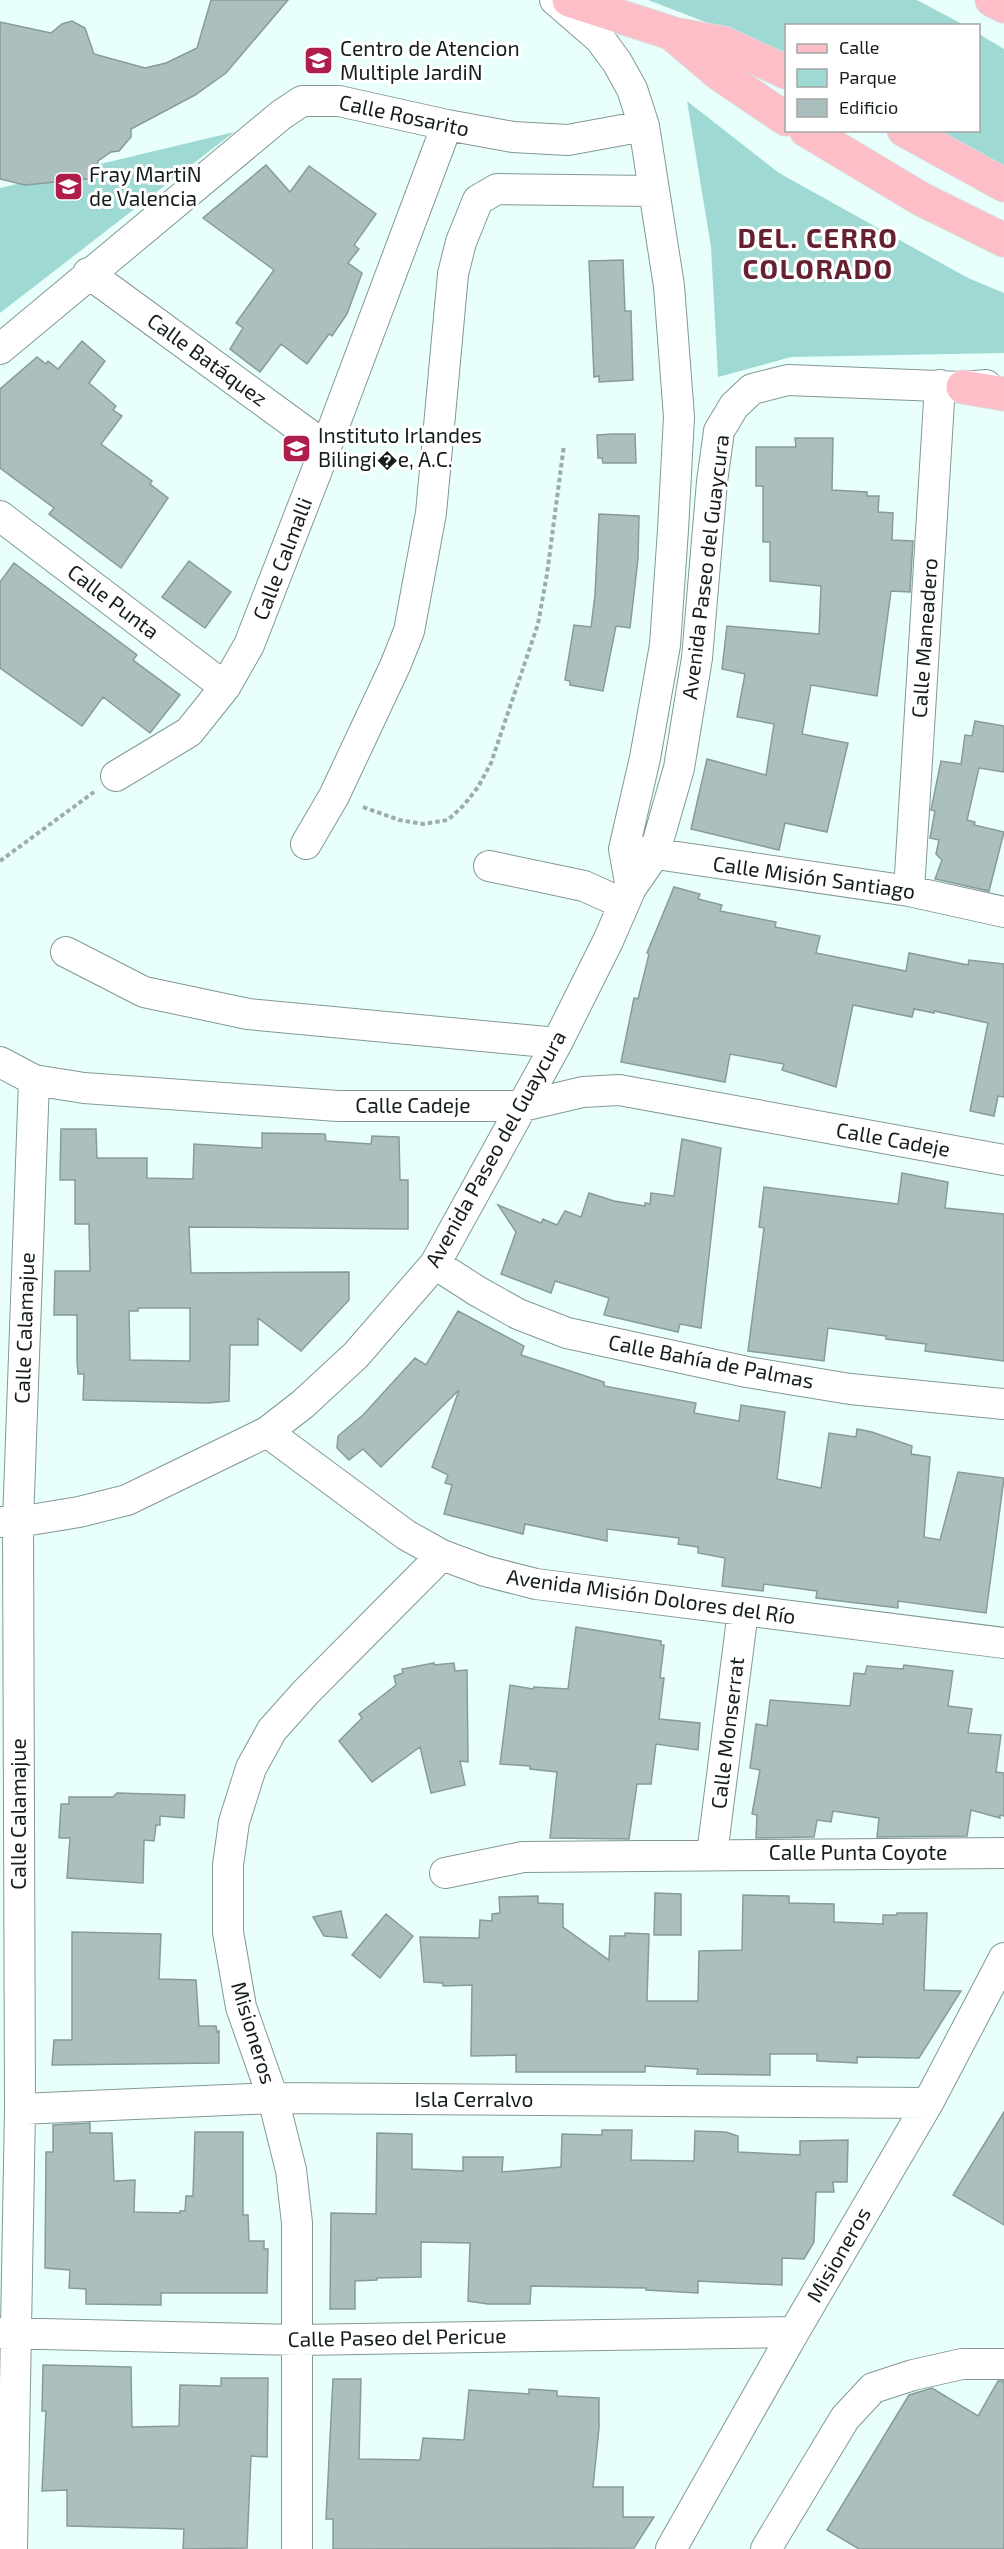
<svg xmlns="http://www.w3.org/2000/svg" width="1004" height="2549" font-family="'Exo 2',sans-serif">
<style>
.green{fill:#9fd9d3}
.building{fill:#abc0be;stroke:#879b99;stroke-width:1.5;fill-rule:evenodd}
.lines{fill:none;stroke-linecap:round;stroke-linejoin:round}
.minor-casing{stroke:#839895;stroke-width:32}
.major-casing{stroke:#dadbdb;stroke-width:35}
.path{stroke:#9baca9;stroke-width:4;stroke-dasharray:4.5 3;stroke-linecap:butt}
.minor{stroke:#fff;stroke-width:30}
.major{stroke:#fdbec8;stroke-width:33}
.labels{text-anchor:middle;stroke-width:6;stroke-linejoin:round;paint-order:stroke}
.poi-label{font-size:21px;fill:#161e1d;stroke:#fff;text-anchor:start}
.street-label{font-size:21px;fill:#161e1d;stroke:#fff}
.district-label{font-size:27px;font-weight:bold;letter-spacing:1.5px;fill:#662131;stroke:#fff}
</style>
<rect width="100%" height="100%" fill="#e9fffc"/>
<!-- green -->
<path class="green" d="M 648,0 L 917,0 L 964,25 L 786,26 L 786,53 Z
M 979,34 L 1004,49 L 1004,169 L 932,131 L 978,130 Z
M 687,101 L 779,173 L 968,278 L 1004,293 L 1004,353 L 791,357 L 718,377 L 711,247 Z
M 234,132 L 0,313 L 0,188 Z"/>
<!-- building -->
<path class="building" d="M 211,0 L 288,0 L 226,73 L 195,95 L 131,129 L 131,137 L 119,151 L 111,152 L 98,161 L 95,178 L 25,185 L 0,179 L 0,22 L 51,33 L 62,24 L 72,21 L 85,28 L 94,54 L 145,68 L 166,63 L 197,48 Z
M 266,165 L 290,192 L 309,166 L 376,214 L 354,245 L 359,249 L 348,263 L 362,273 L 347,314 L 332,336 L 329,334 L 307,364 L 281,344 L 260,372 L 230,349 L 243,328 L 236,323 L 274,270 L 203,218 Z
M 623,260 L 625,311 L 631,311 L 633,380 L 599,382 L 599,376 L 594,377 L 589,261 Z
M 82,341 L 105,361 L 89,383 L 116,406 L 113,410 L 122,416 L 101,444 L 152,481 L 150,484 L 168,498 L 121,568 L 49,514 L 54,508 L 0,468 L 0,389 L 37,357 L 46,364 L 48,361 L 58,369 Z
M 613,434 L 635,434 L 636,463 L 603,463 L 602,458 L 598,458 L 597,435 Z
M 795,438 L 833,438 L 832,490 L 867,492 L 867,496 L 879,496 L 878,512 L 893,513 L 892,540 L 913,541 L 910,592 L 891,591 L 877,696 L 811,685 L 802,734 L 848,743 L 827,832 L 785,823 L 779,850 L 691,829 L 707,759 L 766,775 L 774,724 L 737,717 L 745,674 L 722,669 L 727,626 L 819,634 L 821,586 L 770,581 L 770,542 L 763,542 L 763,486 L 756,486 L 756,447 L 796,447 Z
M 599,514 L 639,516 L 638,559 L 630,628 L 616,626 L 603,691 L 570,685 L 570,681 L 565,680 L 574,625 L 591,627 L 595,595 Z
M 189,561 L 231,592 L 205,628 L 162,597 Z
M 14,563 L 137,655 L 133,660 L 180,695 L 150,733 L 103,697 L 82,726 L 0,668 L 0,582 Z
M 975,721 L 1004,726 L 1004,772 L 979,768 L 967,820 L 975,822 L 974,825 L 1004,832 L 989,891 L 935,879 L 942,860 L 936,854 L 939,840 L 930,838 L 935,811 L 931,810 L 932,805 L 941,761 L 961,764 L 965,735 L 972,736 Z
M 674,887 L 700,894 L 698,899 L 722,905 L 720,911 L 776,922 L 775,927 L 820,936 L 816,953 L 906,971 L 909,953 L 968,965 L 969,960 L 1004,964 L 1004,1097 L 998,1096 L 994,1116 L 970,1111 L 988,1023 L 934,1011 L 934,1013 L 914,1009 L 912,1017 L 853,1005 L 836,1087 L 782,1070 L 784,1064 L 730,1054 L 725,1082 L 621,1062 L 634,998 L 638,999 L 649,954 L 647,953 Z
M 61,1129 L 96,1129 L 97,1158 L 147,1158 L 147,1178 L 193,1179 L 194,1144 L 262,1148 L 262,1133 L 325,1134 L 326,1141 L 371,1144 L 372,1136 L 399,1137 L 400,1180 L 408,1180 L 408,1229 L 189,1227 L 191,1273 L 349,1272 L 349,1300 L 301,1351 L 258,1318 L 258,1345 L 230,1345 L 229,1401 L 208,1403 L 83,1400 L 84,1374 L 78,1374 L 77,1360 L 77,1315 L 54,1315 L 55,1271 L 90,1271 L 89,1224 L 75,1224 L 75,1180 L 60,1180 ZM 138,1308 L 190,1308 L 190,1361 L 130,1360 L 129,1311 L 138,1311 Z
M 682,1139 L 721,1148 L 701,1328 L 680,1324 L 678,1332 L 604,1315 L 609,1298 L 555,1281 L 551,1293 L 501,1274 L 516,1232 L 498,1205 L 541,1223 L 543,1219 L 557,1225 L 565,1211 L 581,1217 L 589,1193 L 614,1201 L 645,1206 L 645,1203 L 650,1204 L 651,1193 L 674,1196 Z
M 902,1173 L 948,1182 L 945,1208 L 1004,1214 L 1004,1361 L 925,1351 L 926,1344 L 886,1339 L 886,1336 L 828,1328 L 824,1361 L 748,1351 L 764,1228 L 759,1227 L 764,1187 L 898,1204 Z
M 458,1311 L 524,1346 L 521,1355 L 604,1382 L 604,1386 L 696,1403 L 694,1413 L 739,1421 L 741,1405 L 785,1412 L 777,1479 L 821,1488 L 829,1433 L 856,1437 L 857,1429 L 872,1432 L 912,1446 L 911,1454 L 930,1457 L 924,1537 L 940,1540 L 958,1472 L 1004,1478 L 986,1613 L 898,1601 L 898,1608 L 816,1598 L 817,1591 L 764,1584 L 763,1591 L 722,1586 L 725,1558 L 698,1553 L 698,1547 L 678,1544 L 679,1538 L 607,1529 L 607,1541 L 525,1524 L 523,1534 L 444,1514 L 452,1485 L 445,1483 L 448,1475 L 432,1467 L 459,1390 L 381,1467 L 363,1449 L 349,1460 L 337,1448 L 338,1436 L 363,1415 L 415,1358 L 426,1365 Z
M 576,1627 L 661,1641 L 661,1645 L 664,1645 L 660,1678 L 664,1678 L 659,1719 L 700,1723 L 698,1750 L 656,1744 L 651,1784 L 637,1784 L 629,1839 L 550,1838 L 557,1772 L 530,1769 L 530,1766 L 500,1764 L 510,1685 L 533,1689 L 534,1687 L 568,1689 Z
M 434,1663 L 434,1665 L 454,1663 L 455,1671 L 467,1670 L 468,1762 L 460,1761 L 465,1785 L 431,1793 L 420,1747 L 372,1782 L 339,1741 L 362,1718 L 359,1714 L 396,1685 L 394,1676 L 403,1673 L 402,1669 Z
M 904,1665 L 953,1671 L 948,1706 L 972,1709 L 968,1733 L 1001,1735 L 996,1772 L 1004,1773 L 1004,1816 L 1000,1815 L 1000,1818 L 971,1810 L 967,1836 L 877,1837 L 879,1818 L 833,1811 L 831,1822 L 817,1820 L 814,1837 L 756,1838 L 757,1815 L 752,1814 L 760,1770 L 750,1768 L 756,1724 L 767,1726 L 770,1700 L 850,1706 L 854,1673 L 865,1674 L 867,1666 L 903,1669 Z
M 117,1793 L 185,1795 L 184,1818 L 160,1816 L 160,1825 L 156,1825 L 154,1841 L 144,1840 L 143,1883 L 67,1878 L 70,1838 L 59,1838 L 61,1804 L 69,1804 L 69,1797 L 113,1797 Z
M 655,1893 L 681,1894 L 681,1935 L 654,1935 Z
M 743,1895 L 789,1896 L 789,1903 L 834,1904 L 834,1922 L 883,1924 L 883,1915 L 897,1915 L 897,1913 L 927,1913 L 924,1990 L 961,1991 L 919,2058 L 857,2057 L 857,2063 L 817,2061 L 817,2054 L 770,2054 L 770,2075 L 697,2074 L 698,2069 L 645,2066 L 645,2072 L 516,2072 L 516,2055 L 471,2056 L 472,1985 L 443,1986 L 443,1983 L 424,1982 L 420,1937 L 479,1938 L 480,1920 L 492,1921 L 492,1914 L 500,1913 L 499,1897 L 538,1896 L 538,1903 L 563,1904 L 563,1927 L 609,1960 L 610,1936 L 625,1936 L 625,1933 L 649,1934 L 647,2001 L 698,2001 L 699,1951 L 742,1950 Z
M 341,1911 L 347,1938 L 324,1936 L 313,1917 Z
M 386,1914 L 413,1936 L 380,1978 L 352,1955 Z
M 72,1932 L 161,1934 L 159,1979 L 196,1980 L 199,2026 L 216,2026 L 217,2032 L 219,2031 L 219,2063 L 52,2065 L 54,2040 L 72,2040 Z
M 1004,2112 L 1004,2225 L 953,2195 Z
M 90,2123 L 90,2133 L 112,2133 L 114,2181 L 135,2180 L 134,2212 L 180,2213 L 180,2211 L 185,2211 L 186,2196 L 193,2196 L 195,2132 L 243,2132 L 243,2215 L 248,2215 L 249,2241 L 264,2241 L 264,2249 L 268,2249 L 267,2293 L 161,2293 L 161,2305 L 86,2304 L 86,2289 L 69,2288 L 70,2270 L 45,2268 L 46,2152 L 53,2152 L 53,2125 Z
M 602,2130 L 632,2130 L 631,2160 L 694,2161 L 695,2131 L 726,2132 L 738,2136 L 738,2152 L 800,2155 L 800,2141 L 848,2140 L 847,2182 L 833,2182 L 834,2192 L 816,2192 L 814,2242 L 804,2259 L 782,2258 L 782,2285 L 698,2281 L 698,2293 L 646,2290 L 646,2288 L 531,2286 L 530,2304 L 488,2304 L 468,2301 L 470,2243 L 421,2242 L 421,2277 L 377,2278 L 377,2280 L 355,2281 L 355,2309 L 330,2309 L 331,2213 L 376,2214 L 377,2133 L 412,2134 L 412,2169 L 463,2171 L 463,2157 L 503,2157 L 502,2172 L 561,2167 L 562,2134 L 602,2135 Z
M 43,2365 L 131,2367 L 132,2427 L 179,2426 L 180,2385 L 221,2386 L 221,2378 L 268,2378 L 267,2457 L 251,2456 L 247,2548 L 183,2549 L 184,2529 L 67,2526 L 67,2490 L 42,2491 L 46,2411 L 42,2411 Z
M 333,2379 L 361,2379 L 359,2459 L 420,2460 L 423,2438 L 464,2440 L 469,2390 L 529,2394 L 529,2389 L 557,2391 L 557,2396 L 599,2398 L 599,2428 L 593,2487 L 623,2487 L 623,2517 L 654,2517 L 634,2548 L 333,2549 L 333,2519 L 326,2519 Z
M 998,2381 L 1004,2381 L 1004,2549 L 859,2549 L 827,2530 L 909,2395 L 932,2388 L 978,2416 Z"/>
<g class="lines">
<defs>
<path id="minor" d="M 555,0 L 600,39 L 617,62 L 632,89 L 644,126 L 669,286 L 679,417 L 673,530 L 665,645 L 645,758 L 624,849 L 631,888
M 88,273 L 326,447
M 0,349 L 281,115 L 302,101 L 339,101 L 447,125 L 513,137 L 568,140 L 644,126
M 0,516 L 225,687
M 116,776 L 189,732 L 225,687 L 249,645 L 326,447 L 447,125
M 306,844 L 334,796 L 395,666 L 409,631 L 431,513 L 453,274 L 461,242 L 478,200 L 497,189 L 653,191
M 636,851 L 909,891 L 1004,912
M 489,866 L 584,886 L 624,904
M 909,891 L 940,385
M 66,952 L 144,992 L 248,1014 L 557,1043
M 0,1062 L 34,1080 L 84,1088 L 338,1106 L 523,1106 L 583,1092 L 619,1090 L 1004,1160
M 435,1264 L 477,1291 L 518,1314 L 567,1333 L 747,1372 L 850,1389 L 1004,1404
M 267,1432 L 406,1535 L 442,1555 L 485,1571 L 536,1584 L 1004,1643
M 0,1522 L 18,1522 L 79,1512 L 127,1500 L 267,1432 L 303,1404 L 356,1355 L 435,1264 L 557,1043 L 608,941 L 631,888 L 654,855 L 679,768 L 697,658 L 712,482 L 719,431 L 734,406 L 752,389 L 788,380 L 963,387 L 986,385
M 712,1854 L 743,1611
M 445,1873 L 523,1857 L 1004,1853
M 20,2109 L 273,2098 L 928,2103
M 0,2333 L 298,2340 L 794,2332
M 12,2549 L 20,2109 L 18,1522 L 34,1080
M 297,2549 L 297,2223 L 291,2170 L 273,2098 L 241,2007 L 228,1932 L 228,1865 L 234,1822 L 251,1768 L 272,1730 L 306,1692 L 442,1555
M 671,2549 L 794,2332 L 928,2103 L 1004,1958
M 766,2549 L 845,2418 L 873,2388 L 913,2375 L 962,2364 L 1004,2364"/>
<path id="major" d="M 569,0 L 671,33 L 718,73 L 786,119
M 992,0 L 1004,6
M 673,34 L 723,43 L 786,72
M 806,130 L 921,199 L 1004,240
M 904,130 L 1004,185
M 963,387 L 1004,394"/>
</defs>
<!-- minor casing -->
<use href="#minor" class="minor-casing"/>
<!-- major casing -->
<use href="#major" class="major-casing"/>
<!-- path -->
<path class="path" d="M 363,807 L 399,820 L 423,824 L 448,820 L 464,805 L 478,787 L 491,763 L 538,624 L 547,574 L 564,445
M 0,861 L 94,792"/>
<!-- minor -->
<use href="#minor" class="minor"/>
<!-- major -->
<use href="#major" class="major"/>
</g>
<!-- icons -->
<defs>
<symbol id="school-square" viewBox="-11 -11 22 22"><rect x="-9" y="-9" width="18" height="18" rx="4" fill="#af1d4a" stroke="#fff"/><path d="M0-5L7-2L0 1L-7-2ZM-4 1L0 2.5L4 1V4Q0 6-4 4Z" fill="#fff"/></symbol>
</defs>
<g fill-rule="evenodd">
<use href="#school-square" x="302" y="44" width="33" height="33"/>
<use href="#school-square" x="52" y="170" width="33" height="33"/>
<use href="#school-square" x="280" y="432" width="33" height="33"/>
</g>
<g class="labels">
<!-- poi labels -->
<g class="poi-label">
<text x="340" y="56">Centro de Atencion<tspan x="340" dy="24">Multiple JardiN</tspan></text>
<text x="89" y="182">Fray MartiN<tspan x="89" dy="24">de Valencia</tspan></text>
<text x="318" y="443">Instituto Irlandes<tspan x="318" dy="24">Bilingi�e, A.C.</tspan></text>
</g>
<!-- street labels -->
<g class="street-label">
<text transform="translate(404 116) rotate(12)" y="7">Calle Rosarito</text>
<text transform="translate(207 360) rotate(36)" y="7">Calle Batáquez</text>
<text transform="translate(283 559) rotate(-69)" y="7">Calle Calmalli</text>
<text transform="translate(706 567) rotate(-83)" y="7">Avenida Paseo del Guaycura</text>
<text transform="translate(113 602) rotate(37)" y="7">Calle Punta</text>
<text transform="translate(925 638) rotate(-86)" y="7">Calle Maneadero</text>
<text transform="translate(814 878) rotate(8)" y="7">Calle Misión Santiago</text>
<text x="413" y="1113">Calle Cadeje</text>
<text transform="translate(893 1140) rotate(10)" y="7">Calle Cadeje</text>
<text transform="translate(496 1149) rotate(-61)" y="7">Avenida Paseo del Guaycura</text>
<text transform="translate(25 1328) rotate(-88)" y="7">Calle Calamajue</text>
<text transform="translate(711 1362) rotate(11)" y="7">Calle Bahía de Palmas</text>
<text transform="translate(651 1597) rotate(8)" y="7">Avenida Misión Dolores del Río</text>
<text transform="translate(728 1733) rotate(-83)" y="7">Calle Monserrat</text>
<text transform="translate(19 1814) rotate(-90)" y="7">Calle Calamajue</text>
<text x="858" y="1860">Calle Punta Coyote</text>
<text transform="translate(253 2033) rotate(73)" y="7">Misioneros</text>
<text x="474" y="2107">Isla Cerralvo</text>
<text transform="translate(839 2255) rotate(-60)" y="7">Misioneros</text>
<text transform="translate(397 2338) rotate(-1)" y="7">Calle Paseo del Pericue</text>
</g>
<!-- district labels -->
<g class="district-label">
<text x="818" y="248">DEL. CERRO<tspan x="818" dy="31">COLORADO</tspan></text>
</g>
</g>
<!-- legend -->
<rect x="785" y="24" width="195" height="108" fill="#ffffff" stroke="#a2a5a5" stroke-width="1.5"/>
<rect x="797" y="44" width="30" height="9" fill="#fdbec8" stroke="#a2a5a5" stroke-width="1.5"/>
<text x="839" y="54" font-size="18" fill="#161e1d">Calle</text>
<rect x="797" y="69" width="30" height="18" fill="#9fd9d3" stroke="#a2a5a5" stroke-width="1.5"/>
<text x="839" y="84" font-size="18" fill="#161e1d">Parque</text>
<rect x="797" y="99" width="30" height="18" fill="#abc0be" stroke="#a2a5a5" stroke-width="1.5"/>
<text x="839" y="114" font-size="18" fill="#161e1d">Edificio</text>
</svg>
